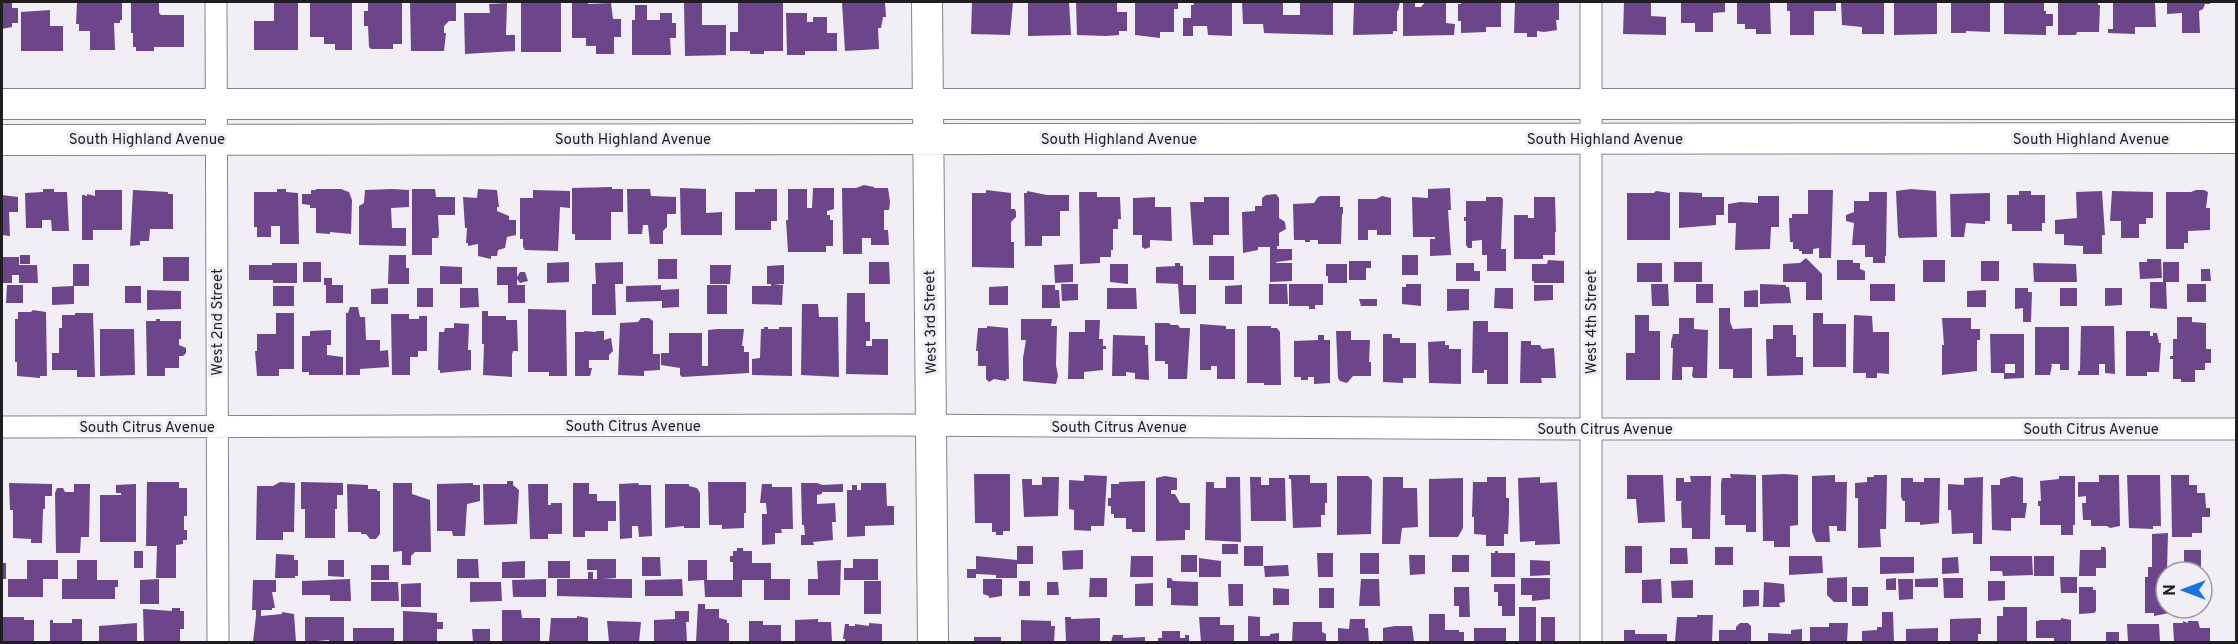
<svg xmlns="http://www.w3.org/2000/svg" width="2238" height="644" font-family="Overpass,sans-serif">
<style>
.building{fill:#6c458a;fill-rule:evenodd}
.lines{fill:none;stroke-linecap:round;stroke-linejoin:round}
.street-casing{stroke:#86838b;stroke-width:23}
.secondary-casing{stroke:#86838b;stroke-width:32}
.street{stroke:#fff;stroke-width:21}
.secondary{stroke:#fff;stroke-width:30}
.labels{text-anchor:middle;stroke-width:6;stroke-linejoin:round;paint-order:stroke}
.street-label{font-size:15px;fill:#201e21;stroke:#f1eef6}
</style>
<rect width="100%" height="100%" fill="#f1eef6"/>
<!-- building -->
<path class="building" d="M 2,2 L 12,2 L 12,8 L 18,8 L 18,23 L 12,23 L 12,27 L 2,29 Z
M 77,2 L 122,2 L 122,20 L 120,20 L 120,23 L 114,23 L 115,50 L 90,50 L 90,31 L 79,31 L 79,24 L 76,24 Z
M 131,2 L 159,2 L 159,13 L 161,15 L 184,15 L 184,47 L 154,47 L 154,51 L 136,51 L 136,47 L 133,47 L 133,33 L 131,33 Z
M 274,2 L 298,2 L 298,50 L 254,50 L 254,21 L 274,21 Z
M 310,2 L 352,2 L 352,50 L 335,50 L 335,44 L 324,44 L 324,37 L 310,37 Z
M 368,2 L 402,2 L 402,44 L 393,44 L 393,49 L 371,49 L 369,47 L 368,26 L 364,26 L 364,11 L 368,11 Z
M 410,2 L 456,2 L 456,21 L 449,21 L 444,26 L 444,33 L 446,33 L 444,51 L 411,51 Z
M 521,2 L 561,2 L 561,52 L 521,52 Z
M 572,2 L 588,2 L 588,4 L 611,3 L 613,19 L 621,19 L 621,37 L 614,37 L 614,54 L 596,54 L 596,46 L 586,46 L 586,38 L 572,38 Z
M 684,2 L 702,2 L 702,25 L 726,25 L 726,55 L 685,56 Z
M 738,2 L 783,2 L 783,51 L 764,51 L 764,54 L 750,54 L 750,51 L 730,51 L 730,32 L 738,32 Z
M 885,2 L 886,17 L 883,17 L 881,28 L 878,28 L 879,49 L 845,51 L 842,3 Z
M 972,2 L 1013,2 L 1010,35 L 971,34 Z
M 1028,2 L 1069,2 L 1071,35 L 1028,36 Z
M 1076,2 L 1117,2 L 1117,12 L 1127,12 L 1127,31 L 1119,31 L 1119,35 L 1106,36 L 1077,35 Z
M 1135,2 L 1178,2 L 1178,9 L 1174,9 L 1174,32 L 1160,32 L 1160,38 L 1135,35 Z
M 1193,2 L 1232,2 L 1232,36 L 1208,35 L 1207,26 L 1193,26 L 1193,36 L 1183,36 L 1183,18 L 1191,18 L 1191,5 L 1194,5 Z
M 1242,2 L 1283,2 L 1283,15 L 1300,15 L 1300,2 L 1333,2 L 1333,35 L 1264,33 L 1263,24 L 1243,24 Z
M 1354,2 L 1400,2 L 1398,11 L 1397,11 L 1397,31 L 1393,31 L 1393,34 L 1353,35 Z
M 1403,2 L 1415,2 L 1415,7 L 1421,7 L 1425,2 L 1446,2 L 1446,23 L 1455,24 L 1454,35 L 1403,36 Z
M 1461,2 L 1501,3 L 1501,27 L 1486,27 L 1486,32 L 1461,33 L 1461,21 L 1458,21 L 1458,4 L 1461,4 Z
M 1515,2 L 1559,2 L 1559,20 L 1556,20 L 1557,30 L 1544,32 L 1537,31 L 1537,37 L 1527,37 L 1527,33 L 1514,33 Z
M 1624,2 L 1651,2 L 1651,16 L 1666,17 L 1666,35 L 1623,34 Z
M 1681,2 L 1725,2 L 1725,12 L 1713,13 L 1713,32 L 1695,32 L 1695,23 L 1681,23 Z
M 1739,2 L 1770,2 L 1771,34 L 1756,34 L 1756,29 L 1745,29 L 1745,24 L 1737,24 L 1737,3 Z
M 1787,2 L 1836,2 L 1836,11 L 1814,11 L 1814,35 L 1790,35 L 1790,11 L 1787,11 Z
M 1841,2 L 1884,2 L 1884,34 L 1862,34 L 1862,27 L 1842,25 Z
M 1894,2 L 1937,2 L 1937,34 L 1894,35 Z
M 1951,2 L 1990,3 L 1990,32 L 1966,31 L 1966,33 L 1951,33 Z
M 2004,2 L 2044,2 L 2044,11 L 2046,11 L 2046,14 L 2053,14 L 2053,26 L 2046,26 L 2046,35 L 2004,34 Z
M 2058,2 L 2098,2 L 2098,5 L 2100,5 L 2099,32 L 2077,32 L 2076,35 L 2058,35 Z
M 2113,2 L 2155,2 L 2156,27 L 2135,27 L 2135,34 L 2108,33 L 2108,29 L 2113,29 Z
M 2167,2 L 2210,2 L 2210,4 L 2205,4 L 2203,9 L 2199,11 L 2200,33 L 2182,33 L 2182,13 L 2167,14 Z
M 507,3 L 506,35 L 515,35 L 515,51 L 465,54 L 464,13 L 490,13 L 489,4 Z
M 635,5 L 647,5 L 647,20 L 660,20 L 660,13 L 672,13 L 672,23 L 676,23 L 676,38 L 670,38 L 671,55 L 632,55 L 632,20 L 635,20 Z
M 50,10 L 50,26 L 63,26 L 63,51 L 21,51 L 21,12 Z
M 786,13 L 807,13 L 807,22 L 813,22 L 813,17 L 827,17 L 827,33 L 837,33 L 837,51 L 805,51 L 805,55 L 787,55 Z
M 864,185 L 874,187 L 874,188 L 888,188 L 890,202 L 889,210 L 884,210 L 884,230 L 888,230 L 889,245 L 871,245 L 871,238 L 862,238 L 862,254 L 843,254 L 842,188 L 856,188 Z
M 612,187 L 612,189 L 623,189 L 623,212 L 611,212 L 611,240 L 575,240 L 575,234 L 572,234 L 572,188 Z
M 680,188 L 706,189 L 706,213 L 722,212 L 722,235 L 681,235 Z
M 813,188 L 834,188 L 834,209 L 827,211 L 827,215 L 830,215 L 830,220 L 833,220 L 833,246 L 826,246 L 826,252 L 788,252 L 786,220 L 788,220 L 788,189 L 807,189 L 807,208 L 812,208 Z
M 1450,188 L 1451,210 L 1448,210 L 1451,255 L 1430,256 L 1430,239 L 1435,239 L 1435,237 L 1413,237 L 1412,197 L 1428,198 L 1428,189 Z
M 43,189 L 54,189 L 54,192 L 67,192 L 69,231 L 52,231 L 51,220 L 42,220 L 42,228 L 26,228 L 25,193 L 43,192 Z
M 277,189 L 286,189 L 286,192 L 298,193 L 299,244 L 280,244 L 280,226 L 271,226 L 271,237 L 257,237 L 257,227 L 254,227 L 254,192 L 277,192 Z
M 316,189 L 341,189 L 349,192 L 352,200 L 351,234 L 330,232 L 330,234 L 316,233 L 316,208 L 310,208 L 310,205 L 302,204 L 302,194 L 311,194 L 311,190 L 316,190 Z
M 392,189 L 409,190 L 409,207 L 391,208 L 392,228 L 406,228 L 406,246 L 359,245 L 359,206 L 364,203 L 365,190 Z
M 412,189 L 435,189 L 436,197 L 455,197 L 455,215 L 438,215 L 439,234 L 438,238 L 432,238 L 432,255 L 412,255 Z
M 478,189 L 497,190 L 499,207 L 497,207 L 497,211 L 509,216 L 509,220 L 516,220 L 516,235 L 507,237 L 505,248 L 498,250 L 497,256 L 491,256 L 491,259 L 478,256 L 478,244 L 468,246 L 468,243 L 466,243 L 467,228 L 465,228 L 463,197 L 477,198 Z
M 627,189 L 650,189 L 651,196 L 676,197 L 676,214 L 667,214 L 667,227 L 663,231 L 663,244 L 650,244 L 648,225 L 643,225 L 642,234 L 628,234 Z
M 755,189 L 777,189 L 777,221 L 771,221 L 771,230 L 735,230 L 735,192 L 755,192 Z
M 1911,189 L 1936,191 L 1937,237 L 1899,238 L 1898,235 L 1896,191 Z
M 95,190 L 122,190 L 122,230 L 93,230 L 93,240 L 82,240 L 82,195 L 85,195 L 85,196 L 87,196 L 87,194 L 95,196 Z
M 133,190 L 168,192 L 168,194 L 173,194 L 173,229 L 150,229 L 149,241 L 140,241 L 140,245 L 130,246 Z
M 533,190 L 570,191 L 570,208 L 560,207 L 558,251 L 525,250 L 523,247 L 523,239 L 520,239 L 520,198 L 533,198 Z
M 986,190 L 1011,193 L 1011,209 L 1015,209 L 1016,212 L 1016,217 L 1011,222 L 1011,242 L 1014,242 L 1014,268 L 972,267 L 972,193 L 986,193 Z
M 1808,190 L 1833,190 L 1831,258 L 1819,258 L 1819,248 L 1813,249 L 1813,254 L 1802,254 L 1802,251 L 1799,251 L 1799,249 L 1793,249 L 1793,242 L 1790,242 L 1789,218 L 1792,218 L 1792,214 L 1808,214 Z
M 2196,190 L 2204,190 L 2208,192 L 2206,208 L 2210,208 L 2210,230 L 2188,231 L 2188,243 L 2184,243 L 2184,249 L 2166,249 L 2166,192 L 2191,192 Z
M 1027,191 L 1047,195 L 1069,195 L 1069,211 L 1060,211 L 1060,236 L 1042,236 L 1042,246 L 1025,246 L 1024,193 L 1027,193 Z
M 1656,191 L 1670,193 L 1670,240 L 1627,240 L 1627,193 L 1654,193 Z
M 2019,191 L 2031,191 L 2031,195 L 2045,195 L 2045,223 L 2042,223 L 2042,231 L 2012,231 L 2012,224 L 2007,224 L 2007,195 L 2019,195 Z
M 2102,191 L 2105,235 L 2102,235 L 2102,254 L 2083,254 L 2083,246 L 2064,245 L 2064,234 L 2055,234 L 2055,220 L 2077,218 L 2076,192 Z
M 2112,191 L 2153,192 L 2153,218 L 2146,218 L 2146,224 L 2139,224 L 2139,238 L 2121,238 L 2121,221 L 2110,221 Z
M 1079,192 L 1097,192 L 1097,197 L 1120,197 L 1121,219 L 1118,219 L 1118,229 L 1113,229 L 1113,250 L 1111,250 L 1111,257 L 1100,257 L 1100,263 L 1080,264 Z
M 1679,192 L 1702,193 L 1702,197 L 1724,197 L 1724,215 L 1716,215 L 1716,225 L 1679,228 Z
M 1869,192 L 1887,192 L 1886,256 L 1885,256 L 1885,263 L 1873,263 L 1873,257 L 1865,257 L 1865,245 L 1852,245 L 1854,223 L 1846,221 L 1846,215 L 1854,212 L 1854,201 L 1869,201 Z
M 1990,193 L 1990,221 L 1985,221 L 1985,224 L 1966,223 L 1964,237 L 1951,237 L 1950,194 Z
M 1276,194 L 1279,198 L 1279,218 L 1285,222 L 1286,229 L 1279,233 L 1279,246 L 1277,246 L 1277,249 L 1292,249 L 1292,260 L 1276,262 L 1276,263 L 1292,263 L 1292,281 L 1270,282 L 1270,247 L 1258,247 L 1258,250 L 1243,253 L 1242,212 L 1255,211 L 1255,206 L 1262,206 L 1262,198 L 1266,195 Z
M 2,195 L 18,197 L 18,212 L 9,212 L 10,236 L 2,235 Z
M 1321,196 L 1340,196 L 1340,207 L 1343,207 L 1343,214 L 1342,214 L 1341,244 L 1318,244 L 1318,240 L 1310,240 L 1310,242 L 1305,242 L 1305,240 L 1294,240 L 1293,204 L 1314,203 L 1318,197 Z
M 1382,196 L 1391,198 L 1391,235 L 1377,235 L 1377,230 L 1368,230 L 1368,240 L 1358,240 L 1358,199 L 1376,199 Z
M 1758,196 L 1779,196 L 1779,227 L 1771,227 L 1770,249 L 1735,250 L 1736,223 L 1728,223 L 1728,204 L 1740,202 L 1758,203 Z
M 1155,197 L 1155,207 L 1171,207 L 1172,241 L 1150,240 L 1150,247 L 1145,249 L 1142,247 L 1142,235 L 1133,235 L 1133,198 Z
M 1204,197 L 1229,197 L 1229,235 L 1213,235 L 1213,245 L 1193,245 L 1190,202 L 1204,202 Z
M 1486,197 L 1501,197 L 1503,199 L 1501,249 L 1506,249 L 1506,271 L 1487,271 L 1487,255 L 1482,255 L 1482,240 L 1472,241 L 1472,248 L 1468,248 L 1466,245 L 1466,221 L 1464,221 L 1464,217 L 1466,217 L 1466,201 L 1486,201 Z
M 1534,197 L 1555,197 L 1556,232 L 1555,232 L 1555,255 L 1543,255 L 1543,259 L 1514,259 L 1514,215 L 1528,215 L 1528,218 L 1534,218 Z
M 20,255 L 30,255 L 30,264 L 20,264 Z
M 389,255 L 406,255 L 406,268 L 409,268 L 409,284 L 388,284 Z
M 1402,255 L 1418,255 L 1418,275 L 1402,275 Z
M 1209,256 L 1234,256 L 1234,280 L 1209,280 Z
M 2,257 L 19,257 L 19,265 L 37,265 L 38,283 L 19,283 L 19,275 L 12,275 L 12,283 L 2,283 Z
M 163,257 L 189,257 L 189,281 L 163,281 Z
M 1806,258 L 1822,274 L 1822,300 L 1806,300 L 1806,282 L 1783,282 L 1783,264 L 1800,263 Z
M 658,259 L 677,259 L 677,279 L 658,279 Z
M 2147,259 L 2161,259 L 2162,278 L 2140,279 L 2139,262 L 2147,262 Z
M 1548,260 L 1564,261 L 1564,283 L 1534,283 L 1534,281 L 1532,281 L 1532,264 L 1547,264 Z
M 1837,260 L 1853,260 L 1853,263 L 1860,263 L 1860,269 L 1865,271 L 1865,280 L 1837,280 Z
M 1923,260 L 1945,260 L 1945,282 L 1923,282 Z
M 1349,261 L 1371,261 L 1371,268 L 1366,268 L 1366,280 L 1349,280 Z
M 1981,261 L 1999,261 L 1999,281 L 1981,281 Z
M 303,262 L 321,262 L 321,282 L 303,282 Z
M 569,262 L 569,282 L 547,283 L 547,263 Z
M 623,262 L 623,284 L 615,284 L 616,315 L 592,315 L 592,284 L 596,284 L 595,263 Z
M 869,262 L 889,262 L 890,284 L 869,284 Z
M 1674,262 L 1702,262 L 1702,282 L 1674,282 Z
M 2163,262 L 2179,262 L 2179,282 L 2166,282 L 2167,309 L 2150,308 L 2150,282 L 2163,282 Z
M 272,263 L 297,263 L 297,283 L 273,283 L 273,280 L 249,280 L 249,265 L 272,265 Z
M 1175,263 L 1180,263 L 1180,266 L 1183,266 L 1183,285 L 1196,285 L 1196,314 L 1180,314 L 1178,284 L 1156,283 L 1156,267 L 1175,266 Z
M 1456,263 L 1474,263 L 1474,271 L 1480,271 L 1480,281 L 1456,281 Z
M 1637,263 L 1662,263 L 1662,282 L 1637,282 Z
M 2033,263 L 2076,264 L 2077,282 L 2034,282 Z
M 73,264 L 89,264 L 89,286 L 73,286 Z
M 1073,264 L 1073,282 L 1055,283 L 1054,265 Z
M 1110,264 L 1128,264 L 1128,284 L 1110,282 Z
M 1326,264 L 1347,264 L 1347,283 L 1328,283 L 1328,276 L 1326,276 Z
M 710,265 L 731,265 L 730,284 L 710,284 Z
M 784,265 L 784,284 L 773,284 L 783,285 L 782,305 L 752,304 L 752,286 L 771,286 L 771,284 L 767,284 L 767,266 Z
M 440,266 L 462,267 L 462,284 L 440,284 Z
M 497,267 L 517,267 L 517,277 L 520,272 L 525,272 L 528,281 L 520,283 L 517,279 L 517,285 L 525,285 L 525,303 L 508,303 L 508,285 L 497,285 Z
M 2201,269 L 2210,269 L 2211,281 L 2201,281 Z
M 324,278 L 332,278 L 332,285 L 343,285 L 343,303 L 326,303 L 326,285 L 324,285 Z
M 1061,284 L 1078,284 L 1078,300 L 1062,301 Z
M 1269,284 L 1287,284 L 1288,304 L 1269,304 Z
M 1289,284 L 1323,284 L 1323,305 L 1315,305 L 1315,309 L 1309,309 L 1309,306 L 1289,306 Z
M 1406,284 L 1421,284 L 1421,306 L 1402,304 L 1402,287 L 1406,287 Z
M 1651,284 L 1668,284 L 1669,306 L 1652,306 Z
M 1696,284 L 1713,284 L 1713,303 L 1696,303 Z
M 1760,284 L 1786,285 L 1786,287 L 1789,287 L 1791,303 L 1760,304 Z
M 1870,284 L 1895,284 L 1895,301 L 1870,301 Z
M 2187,284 L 2206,284 L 2206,302 L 2187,302 Z
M 7,285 L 23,285 L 23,303 L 6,303 Z
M 661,285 L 661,290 L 679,289 L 679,307 L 662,308 L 662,301 L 626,302 L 626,286 Z
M 707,285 L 727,285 L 727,314 L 707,314 Z
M 1042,285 L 1055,285 L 1055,290 L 1059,290 L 1060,308 L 1042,308 Z
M 1242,285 L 1242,304 L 1225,304 L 1225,286 Z
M 1534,285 L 1553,285 L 1553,300 L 1534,301 Z
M 74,286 L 74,304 L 52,305 L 52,287 Z
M 125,286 L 141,286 L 141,303 L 125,303 Z
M 273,286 L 294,286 L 294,306 L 273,306 Z
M 1008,286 L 1008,305 L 989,305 L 989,287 Z
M 388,288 L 388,304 L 371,304 L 371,289 Z
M 417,288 L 433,288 L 433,307 L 417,307 Z
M 460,288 L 478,288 L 479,307 L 460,308 Z
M 1107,288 L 1136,288 L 1137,309 L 1107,309 Z
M 1495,288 L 1513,288 L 1513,309 L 1494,308 Z
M 2015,288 L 2028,288 L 2028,292 L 2032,292 L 2031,322 L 2023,322 L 2023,308 L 2015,309 Z
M 2060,288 L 2077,288 L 2077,306 L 2060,306 Z
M 2105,288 L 2122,288 L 2122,305 L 2105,306 Z
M 1447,289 L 1469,289 L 1469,310 L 1447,311 Z
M 147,290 L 181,291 L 181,309 L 147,310 Z
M 1758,290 L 1758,307 L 1744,307 L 1744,291 Z
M 1986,290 L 1986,307 L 1967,307 L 1967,291 Z
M 847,293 L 865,293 L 865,322 L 870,322 L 870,341 L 866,341 L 866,346 L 872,346 L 872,339 L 888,339 L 888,375 L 846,374 Z
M 1359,299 L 1377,299 L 1377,306 L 1361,306 Z
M 802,304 L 818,304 L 819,317 L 838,317 L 839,377 L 801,375 Z
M 350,307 L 358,307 L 360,317 L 365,317 L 366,340 L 380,340 L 380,351 L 388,350 L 389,367 L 360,369 L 360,375 L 346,375 L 346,313 L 348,313 Z
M 1719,308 L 1730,308 L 1730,322 L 1733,329 L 1752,328 L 1752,378 L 1733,378 L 1733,369 L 1719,369 Z
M 528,309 L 566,310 L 567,376 L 549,376 L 549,372 L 528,372 Z
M 33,310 L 46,312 L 47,376 L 40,376 L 40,378 L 17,376 L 17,362 L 15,362 L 15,319 L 18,319 L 18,312 L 31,312 Z
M 482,311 L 488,311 L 488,316 L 506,316 L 506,320 L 517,320 L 518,351 L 513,351 L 512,355 L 512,377 L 483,375 L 484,344 L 482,344 Z
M 75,313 L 93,313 L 95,377 L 77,377 L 77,370 L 52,370 L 52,353 L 59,353 L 59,328 L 62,328 L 62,315 L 75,315 Z
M 276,313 L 294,313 L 294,369 L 279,369 L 279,376 L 257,376 L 255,351 L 257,351 L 257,334 L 276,334 Z
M 1813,313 L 1823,313 L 1823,324 L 1846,324 L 1846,367 L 1813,367 Z
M 391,314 L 409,314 L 409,319 L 419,319 L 419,316 L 427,316 L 427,351 L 418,351 L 418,357 L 410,357 L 410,375 L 392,375 Z
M 1635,315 L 1649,315 L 1649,331 L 1660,331 L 1660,380 L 1626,380 L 1626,353 L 1635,353 Z
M 1854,315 L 1872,316 L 1873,332 L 1889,332 L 1889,374 L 1877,373 L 1877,378 L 1866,378 L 1866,373 L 1853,373 Z
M 2177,317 L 2192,317 L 2192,322 L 2206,323 L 2206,349 L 2211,349 L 2211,363 L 2205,363 L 2205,370 L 2195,370 L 2195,382 L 2181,382 L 2181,379 L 2173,379 L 2173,359 L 2170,359 L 2170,356 L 2173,356 L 2173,339 L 2177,339 Z
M 641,318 L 649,318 L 653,321 L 653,354 L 660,354 L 660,370 L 644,371 L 644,376 L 618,375 L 620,323 L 638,322 Z
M 1679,318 L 1694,318 L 1694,329 L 1708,330 L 1707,378 L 1694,378 L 1692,376 L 1693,367 L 1682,367 L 1682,380 L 1672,380 L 1673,348 L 1671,348 L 1671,342 L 1673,334 L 1679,334 Z
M 1942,318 L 1971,318 L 1971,329 L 1980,329 L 1980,340 L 1977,340 L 1977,371 L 1942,375 L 1942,345 L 1944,345 Z
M 156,319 L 160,319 L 160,321 L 181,321 L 181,339 L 179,339 L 179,345 L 186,348 L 186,353 L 183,356 L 179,356 L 179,368 L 165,368 L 165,376 L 147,376 L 146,321 L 156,321 Z
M 1021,319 L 1052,319 L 1051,326 L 1057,326 L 1056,365 L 1058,376 L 1056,384 L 1023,381 L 1023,358 L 1026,340 L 1021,340 Z
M 1085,320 L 1100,320 L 1099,339 L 1103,339 L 1103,346 L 1106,346 L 1106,349 L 1103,349 L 1103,370 L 1084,372 L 1084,379 L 1068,379 L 1069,332 L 1085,332 Z
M 1473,321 L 1488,321 L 1488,332 L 1508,332 L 1508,384 L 1487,384 L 1487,370 L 1484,370 L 1484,373 L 1472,373 Z
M 454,323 L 469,324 L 468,350 L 471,350 L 471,370 L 440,373 L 440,370 L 438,370 L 439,332 L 444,332 L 445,328 L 454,328 Z
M 1155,323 L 1169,323 L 1171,325 L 1178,325 L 1180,328 L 1190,328 L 1187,379 L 1168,379 L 1168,364 L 1165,364 L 1165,361 L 1155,361 Z
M 1200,324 L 1226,326 L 1226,329 L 1235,329 L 1235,379 L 1217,379 L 1217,366 L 1211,366 L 1211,370 L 1200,370 Z
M 1773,325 L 1793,325 L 1793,335 L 1796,335 L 1796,357 L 1803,357 L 1803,375 L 1767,376 L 1766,339 L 1773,339 Z
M 987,326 L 1008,328 L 1009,379 L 1006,379 L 1006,381 L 994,379 L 989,382 L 986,379 L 986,366 L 978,366 L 978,351 L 976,351 L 978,328 L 987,328 Z
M 1247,326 L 1271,326 L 1271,328 L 1277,328 L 1280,332 L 1281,385 L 1264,385 L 1264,383 L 1247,383 Z
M 2081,326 L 2114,326 L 2115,374 L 2105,373 L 2105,364 L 2099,364 L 2099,375 L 2078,375 L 2078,371 L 2080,371 Z
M 764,327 L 768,327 L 768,329 L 779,329 L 779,327 L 792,327 L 792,376 L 752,375 L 752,359 L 760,358 L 761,329 L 764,329 Z
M 2035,327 L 2069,327 L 2069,370 L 2060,370 L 2060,364 L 2050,364 L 2052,365 L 2050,375 L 2035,375 Z
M 100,329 L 134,329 L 135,375 L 100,376 Z
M 718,329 L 744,329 L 742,346 L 744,346 L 744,352 L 749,352 L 749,373 L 682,377 L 680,375 L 680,368 L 661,365 L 661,353 L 669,353 L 669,333 L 702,333 L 702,366 L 708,366 L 708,330 Z
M 331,330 L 331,345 L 327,345 L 327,355 L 343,357 L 343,375 L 309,375 L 309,372 L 302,372 L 302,336 L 310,336 L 310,331 Z
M 584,331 L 596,332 L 596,331 L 604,331 L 604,340 L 611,338 L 613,351 L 609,355 L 609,360 L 589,360 L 589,368 L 592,368 L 590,376 L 575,376 L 575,332 L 584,332 Z
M 1336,331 L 1351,331 L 1351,340 L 1370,340 L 1369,362 L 1371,362 L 1371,376 L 1353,376 L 1347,383 L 1340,381 L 1338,378 Z
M 2126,331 L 2150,331 L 2150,336 L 2153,336 L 2153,333 L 2157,333 L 2159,343 L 2161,343 L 2159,372 L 2147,372 L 2147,376 L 2126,376 Z
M 1383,334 L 1392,334 L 1392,338 L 1400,338 L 1400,343 L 1416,343 L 1416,378 L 1403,378 L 1403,383 L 1383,382 Z
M 1990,334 L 2024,334 L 2024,378 L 2004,379 L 2004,373 L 1991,373 ZM 2005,364 L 2015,364 L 2015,373 L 2005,373 Z
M 1113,335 L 1145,336 L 1145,345 L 1148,345 L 1149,380 L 1135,379 L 1135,373 L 1126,372 L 1126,376 L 1112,376 Z
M 1318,335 L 1324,335 L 1324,340 L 1330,340 L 1330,383 L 1314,384 L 1314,377 L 1308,377 L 1308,380 L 1301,380 L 1301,377 L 1294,377 L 1294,341 L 1318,340 Z
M 1445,341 L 1445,345 L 1449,345 L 1449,349 L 1461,349 L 1461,384 L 1429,383 L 1428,342 Z
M 1521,341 L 1531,341 L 1531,345 L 1540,345 L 1542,349 L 1554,348 L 1556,378 L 1541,378 L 1542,383 L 1520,383 Z
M 974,474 L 1010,474 L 1010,531 L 1003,531 L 1003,535 L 996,535 L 996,532 L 992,532 L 992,523 L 975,523 Z
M 1730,474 L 1756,475 L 1756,532 L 1746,532 L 1746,525 L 1725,525 L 1725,515 L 1721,515 L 1721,483 L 1722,478 L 1731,478 Z
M 1785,474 L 1798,475 L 1798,525 L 1790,526 L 1790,547 L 1774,547 L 1774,541 L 1763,541 L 1762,475 Z
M 1084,475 L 1107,476 L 1104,526 L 1091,526 L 1091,531 L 1074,530 L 1074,510 L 1069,509 L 1069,480 L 1084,481 Z
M 1289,475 L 1310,475 L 1310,483 L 1327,483 L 1327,503 L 1325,503 L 1325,515 L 1321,515 L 1321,527 L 1293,528 L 1291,479 L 1289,479 Z
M 1627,475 L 1663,475 L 1665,522 L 1638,523 L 1636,499 L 1627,499 Z
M 1835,475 L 1835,482 L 1847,482 L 1846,531 L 1837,531 L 1837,526 L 1829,526 L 1830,542 L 1816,542 L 1812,532 L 1812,476 Z
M 1874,475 L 1887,475 L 1886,529 L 1880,529 L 1881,547 L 1858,548 L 1858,498 L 1855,498 L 1855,483 L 1867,482 L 1867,477 L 1874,477 Z
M 2099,475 L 2119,475 L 2120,526 L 2110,528 L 2107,526 L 2091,526 L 2091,520 L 2083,520 L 2082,503 L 2086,503 L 2086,496 L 2078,497 L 2078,482 L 2099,482 Z
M 2127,475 L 2160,475 L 2161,526 L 2153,526 L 2153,529 L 2129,528 Z
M 2171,475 L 2189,475 L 2189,485 L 2197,485 L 2197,493 L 2205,493 L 2206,508 L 2210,508 L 2210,517 L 2202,517 L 2202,533 L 2192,533 L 2192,537 L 2172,537 Z
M 1165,476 L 1177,478 L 1177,490 L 1171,490 L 1171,494 L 1175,494 L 1180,503 L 1190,503 L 1190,530 L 1185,530 L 1185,540 L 1156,541 L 1156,478 Z
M 1337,476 L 1368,476 L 1372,480 L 1371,534 L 1337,535 Z
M 1690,476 L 1711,476 L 1710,539 L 1692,539 L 1692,528 L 1682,528 L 1681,503 L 1682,501 L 1676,501 L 1676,478 L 1684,478 L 1684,482 L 1691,482 Z
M 2013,476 L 2023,478 L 2023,503 L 2027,503 L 2025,518 L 2011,518 L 2011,531 L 1992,530 L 1991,485 L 2000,485 L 2000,479 Z
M 2059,476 L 2075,476 L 2075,525 L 2073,525 L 2073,535 L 2061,535 L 2061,525 L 2040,525 L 2040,506 L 2038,506 L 2038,501 L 2041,501 L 2040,481 L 2059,479 Z
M 1042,477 L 1059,477 L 1058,516 L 1024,517 L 1022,479 L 1032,479 L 1032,485 L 1042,485 Z
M 1226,477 L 1240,477 L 1241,542 L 1205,540 L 1206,482 L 1214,482 L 1214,488 L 1226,488 Z
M 1250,477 L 1261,477 L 1261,485 L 1269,485 L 1269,478 L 1285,478 L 1286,521 L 1251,521 Z
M 1383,477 L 1403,477 L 1403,488 L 1417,488 L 1418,527 L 1402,528 L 1400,544 L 1382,544 Z
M 1487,477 L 1506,477 L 1506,498 L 1509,498 L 1509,512 L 1508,534 L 1504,534 L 1504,546 L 1486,546 L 1486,535 L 1474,534 L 1474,517 L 1472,517 L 1473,482 L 1487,482 Z
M 1540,477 L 1540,483 L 1557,482 L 1560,544 L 1535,545 L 1535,541 L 1520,542 L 1518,478 Z
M 1983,477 L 1982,544 L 1973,544 L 1973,533 L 1952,534 L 1951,510 L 1948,510 L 1948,484 L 1964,485 L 1964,478 Z
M 1463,478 L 1463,528 L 1458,537 L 1429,537 L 1429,479 Z
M 1901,478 L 1913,478 L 1913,482 L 1924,482 L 1924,478 L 1940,478 L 1939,523 L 1920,525 L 1920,522 L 1905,522 L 1905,501 L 1903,501 L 1901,497 Z
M 507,481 L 513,481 L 513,485 L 519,490 L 517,524 L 484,525 L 483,484 L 507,484 Z
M 1145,481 L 1145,532 L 1132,532 L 1132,529 L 1126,529 L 1126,518 L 1114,518 L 1114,514 L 1111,514 L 1111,506 L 1108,506 L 1108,498 L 1111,498 L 1111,484 L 1119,484 L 1119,482 Z
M 147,482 L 179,482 L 179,488 L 187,488 L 187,516 L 184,516 L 184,530 L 187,530 L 187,540 L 183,540 L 183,544 L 176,545 L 176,578 L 156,578 L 157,546 L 146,546 Z
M 280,482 L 295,483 L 294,532 L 283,532 L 283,540 L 256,540 L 257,486 L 273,486 Z
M 301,482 L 343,483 L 343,495 L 337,495 L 337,509 L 335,509 L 335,538 L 305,538 L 305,509 L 301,509 Z
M 708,482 L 746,482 L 746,513 L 744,513 L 744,528 L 722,529 L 722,525 L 709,525 Z
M 9,483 L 52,484 L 52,496 L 45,496 L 45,509 L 43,509 L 42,543 L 31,543 L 31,539 L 13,538 L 13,510 L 10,510 Z
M 393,483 L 412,483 L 412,494 L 430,500 L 431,552 L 415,552 L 411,556 L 411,565 L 402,565 L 402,551 L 393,552 Z
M 473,483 L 473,485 L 480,485 L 480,501 L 467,504 L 465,536 L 453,536 L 452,531 L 437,531 L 437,484 Z
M 573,483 L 589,483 L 589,494 L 597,494 L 597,501 L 616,501 L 616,521 L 608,521 L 608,531 L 585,531 L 585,537 L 573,537 Z
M 638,483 L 639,485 L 651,485 L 652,536 L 639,537 L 638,526 L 632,526 L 632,538 L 620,539 L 619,484 Z
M 801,483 L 817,483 L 822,485 L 843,484 L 843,492 L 822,492 L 822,494 L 817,495 L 817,504 L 835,503 L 836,522 L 832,522 L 833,540 L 813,542 L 814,545 L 801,545 L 801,535 L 805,535 L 804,525 L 802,525 Z
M 861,483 L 886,483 L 887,506 L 894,506 L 894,525 L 865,526 L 865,536 L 847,537 L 847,490 L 852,490 L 852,485 L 857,485 L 857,490 L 861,490 Z
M 74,484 L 90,484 L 89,537 L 81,537 L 80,553 L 56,553 L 55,493 L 57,488 L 63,488 L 65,492 L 74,492 Z
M 136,484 L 136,542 L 100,542 L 100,495 L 121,495 L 121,493 L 116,493 L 116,485 Z
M 347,484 L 368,485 L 368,489 L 377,489 L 377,491 L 380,491 L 380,534 L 376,539 L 370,539 L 366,534 L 361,534 L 361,532 L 348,532 Z
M 528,484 L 548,484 L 548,505 L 551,505 L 551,503 L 562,503 L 562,534 L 548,534 L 548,539 L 530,539 Z
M 665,484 L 689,484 L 689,486 L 697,488 L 700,493 L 700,528 L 684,528 L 684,526 L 665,528 Z
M 762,484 L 772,484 L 772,487 L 792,487 L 793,529 L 781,529 L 782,533 L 775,533 L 775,544 L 762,545 L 762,514 L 767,514 L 766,503 L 760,503 Z
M 2168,533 L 2166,608 L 2169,608 L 2169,613 L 2154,616 L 2154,613 L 2145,613 L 2145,577 L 2148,577 L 2148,567 L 2152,567 L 2152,534 Z
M 1222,544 L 1238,544 L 1238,554 L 1222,554 Z
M 1017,546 L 1033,546 L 1033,564 L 1017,564 L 1017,578 L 996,578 L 996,575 L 976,574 L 976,578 L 967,578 L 967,569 L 976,569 L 976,556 L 1017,560 Z
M 1244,546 L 1263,546 L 1263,566 L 1244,566 Z
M 1625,546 L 1642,546 L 1642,573 L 1625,573 Z
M 1715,547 L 1733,547 L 1733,565 L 1715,565 Z
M 2101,547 L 2105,547 L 2106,550 L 2106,568 L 2096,568 L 2096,576 L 2079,576 L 2080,550 L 2101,550 Z
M 737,548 L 743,548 L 743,551 L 752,551 L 752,563 L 771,563 L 771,579 L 790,579 L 790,600 L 764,600 L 764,580 L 742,580 L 742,597 L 705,597 L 704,580 L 688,581 L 688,560 L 707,560 L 707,580 L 733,580 L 733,562 L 730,562 L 730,556 L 733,556 L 733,551 L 737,551 Z
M 1670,548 L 1687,548 L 1688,564 L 1670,564 Z
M 1083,550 L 1083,569 L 1063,570 L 1062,551 Z
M 2184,550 L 2201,550 L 2201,572 L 2184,572 Z
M 134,551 L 143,551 L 143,568 L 134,568 Z
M 1495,551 L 1498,551 L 1498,553 L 1515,553 L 1515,577 L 1491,577 L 1491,553 L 1495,553 Z
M 1317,553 L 1333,553 L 1333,577 L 1318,577 Z
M 1360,553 L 1379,553 L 1379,574 L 1360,574 Z
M 276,554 L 294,555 L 294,560 L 298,560 L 298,576 L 295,576 L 295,578 L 275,578 Z
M 1181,555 L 1197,555 L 1197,572 L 1181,572 Z
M 1409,555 L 1425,555 L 1425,574 L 1410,575 Z
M 1452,555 L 1469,555 L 1469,572 L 1452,572 Z
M 1131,556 L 1153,556 L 1153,577 L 1130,577 Z
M 1789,556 L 1822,556 L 1823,573 L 1789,575 Z
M 1990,556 L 2032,556 L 2033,575 L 2003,576 L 2002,571 L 1990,571 Z
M 2034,556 L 2054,556 L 2054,576 L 2034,576 Z
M 642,557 L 660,557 L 661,576 L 642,576 Z
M 1880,557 L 1914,557 L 1914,573 L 1880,574 Z
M 1958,557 L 1959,573 L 1942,574 L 1942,558 Z
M 1199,558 L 1221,561 L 1221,577 L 1199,577 Z
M 457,559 L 478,559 L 479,578 L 457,578 Z
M 587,559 L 616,559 L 616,578 L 603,579 L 632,579 L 632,598 L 557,596 L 557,579 L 588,579 L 588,572 L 593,572 L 593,579 L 597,579 L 597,570 L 587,570 Z
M 853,559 L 878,559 L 878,580 L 844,580 L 844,568 L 853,568 Z
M 27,560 L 58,560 L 58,579 L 43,579 L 43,597 L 8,597 L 8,579 L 27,579 Z
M 77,560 L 97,560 L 97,580 L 118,580 L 118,587 L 115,587 L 115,599 L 62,599 L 62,579 L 77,579 Z
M 328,560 L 344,560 L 344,577 L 328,576 Z
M 841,560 L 840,595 L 808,595 L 808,579 L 818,579 L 817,561 Z
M 1530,560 L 1550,561 L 1550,575 L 1530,576 Z
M 525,561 L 525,578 L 502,578 L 502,562 Z
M 548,561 L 570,561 L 570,578 L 548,578 Z
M 2,563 L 6,563 L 6,579 L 2,579 Z
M 371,565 L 389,565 L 389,580 L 371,580 Z
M 1288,565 L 1289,576 L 1265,577 L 1264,566 Z
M 1847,577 L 1847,602 L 1834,602 L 1827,595 L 1827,578 Z
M 2060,577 L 2077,577 L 2077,593 L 2061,593 Z
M 1090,578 L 1107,578 L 1107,597 L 1089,597 Z
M 1167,578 L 1171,578 L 1173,581 L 1198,582 L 1198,606 L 1171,605 L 1171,588 L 1167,588 Z
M 1521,578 L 1550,578 L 1550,599 L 1532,601 L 1532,595 L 1521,595 Z
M 1896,578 L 1896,590 L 1886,590 L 1886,579 Z
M 1938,578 L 1938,587 L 1915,587 L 1915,579 Z
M 1943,578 L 1963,578 L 1963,598 L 1944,598 Z
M 159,579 L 159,604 L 140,604 L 140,580 Z
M 350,579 L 351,601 L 330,601 L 330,595 L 302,595 L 302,581 Z
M 546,579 L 546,597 L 513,597 L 512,580 Z
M 682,579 L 683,596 L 645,596 L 645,580 Z
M 983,579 L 1002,579 L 1002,596 L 989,598 L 989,596 L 983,594 Z
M 1361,579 L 1379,579 L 1380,606 L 1359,606 Z
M 1661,579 L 1662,603 L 1642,603 L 1642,580 Z
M 1898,579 L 1913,579 L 1913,599 L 1899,600 Z
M 253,580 L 276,580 L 276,592 L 272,592 L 275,608 L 272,608 L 272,610 L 261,610 L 261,616 L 282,614 L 282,612 L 294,614 L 296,642 L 253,642 L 256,616 L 256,610 L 252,610 Z
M 1693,580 L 1693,598 L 1672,598 L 1671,581 Z
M 864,581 L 881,581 L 881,614 L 864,614 Z
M 1019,581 L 1030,581 L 1030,596 L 1019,596 Z
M 1988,581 L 2005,581 L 2005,600 L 1988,601 Z
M 371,582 L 398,582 L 399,601 L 371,601 Z
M 470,582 L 501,582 L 502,601 L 470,602 Z
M 1047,582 L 1058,582 L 1059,595 L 1047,595 Z
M 1764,582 L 1784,584 L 1785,602 L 1779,603 L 1780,607 L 1763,607 Z
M 421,583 L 421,607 L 401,607 L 401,584 Z
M 1153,583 L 1153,606 L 1135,606 L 1135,584 Z
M 1228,584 L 1243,584 L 1243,606 L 1229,606 Z
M 1494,584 L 1515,584 L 1515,616 L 1502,616 L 1502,606 L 1498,606 L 1498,592 L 1494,592 Z
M 1454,587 L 1469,587 L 1470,617 L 1459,617 L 1459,606 L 1454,606 Z
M 1852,587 L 1868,587 L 1868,606 L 1852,606 Z
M 2079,587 L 2093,587 L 2093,590 L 2096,590 L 2096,611 L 2094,613 L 2079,614 Z
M 1273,588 L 1289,589 L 1289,605 L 1273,605 Z
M 1319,588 L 1334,588 L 1334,608 L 1319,608 Z
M 1743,590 L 1759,590 L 1759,606 L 1743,607 Z
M 698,604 L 705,604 L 705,609 L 719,609 L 719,618 L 727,620 L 727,623 L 729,623 L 729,642 L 696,642 Z
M 1519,607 L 1536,607 L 1536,642 L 1519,642 Z
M 2003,607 L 2027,607 L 2027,642 L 1997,642 L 1997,616 L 2003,616 Z
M 172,608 L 180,608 L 180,611 L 184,611 L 184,629 L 180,629 L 180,642 L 144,642 L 143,609 L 172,611 Z
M 502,610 L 521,610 L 522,618 L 540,618 L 540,642 L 502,642 Z
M 403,611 L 437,613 L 437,622 L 443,622 L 443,629 L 437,629 L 437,642 L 403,642 Z
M 675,611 L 689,611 L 689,622 L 686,622 L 687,642 L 654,642 L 654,620 L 675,619 Z
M 1882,612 L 1893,612 L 1894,642 L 1862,642 L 1862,631 L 1877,630 L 1877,627 L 1882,627 Z
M 1429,614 L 1445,614 L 1445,630 L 1459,630 L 1459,632 L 1464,632 L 1464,642 L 1429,642 Z
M 1697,615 L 1713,615 L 1712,642 L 1675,642 L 1677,617 L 1697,617 Z
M 577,616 L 588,618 L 588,642 L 549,642 L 551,618 L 577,618 Z
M 1248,616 L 1260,617 L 1260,636 L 1270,636 L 1270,634 L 1279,633 L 1279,642 L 1248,642 Z
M 2,617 L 24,617 L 24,620 L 34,620 L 34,642 L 2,642 Z
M 305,617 L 344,617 L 344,642 L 329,642 L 329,640 L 305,642 Z
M 1065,617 L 1071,617 L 1071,619 L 1100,618 L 1100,642 L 1066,642 Z
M 1199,617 L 1220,617 L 1220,625 L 1234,625 L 1234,642 L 1201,642 Z
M 1541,617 L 1555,617 L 1555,642 L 1541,642 Z
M 1981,618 L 1981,634 L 1978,634 L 1978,642 L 1950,642 L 1950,619 Z
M 2061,618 L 2071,620 L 2071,642 L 2054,642 L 2054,638 L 2036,638 L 2036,621 L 2039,621 L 2039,620 L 2061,620 Z
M 72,619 L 82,619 L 82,642 L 50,642 L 50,620 L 53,620 L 53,623 L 72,623 Z
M 818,619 L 818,622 L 831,622 L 832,642 L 795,642 L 795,620 Z
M 1350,619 L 1365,619 L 1365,628 L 1368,628 L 1369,642 L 1338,642 L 1338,628 L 1349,629 Z
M 1021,620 L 1051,621 L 1051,626 L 1055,626 L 1054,642 L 1021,642 Z
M 607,621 L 641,622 L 639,642 L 609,642 Z
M 749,621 L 763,621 L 763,625 L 781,625 L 781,642 L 749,642 Z
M 2183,621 L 2188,623 L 2188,621 L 2198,621 L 2200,628 L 2210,628 L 2210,642 L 2174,642 L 2173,623 L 2183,623 Z
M 1293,622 L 1322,622 L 1322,632 L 1326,634 L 1326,642 L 1292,642 Z
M 137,623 L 137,642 L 99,642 L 99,626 Z
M 869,623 L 882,624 L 882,642 L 845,642 L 845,639 L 843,639 L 845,624 L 849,624 L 849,626 L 855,626 L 855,624 L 869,626 Z
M 1740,623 L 1748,623 L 1751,626 L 1751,642 L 1719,642 L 1719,630 L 1736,630 L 1736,627 Z
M 1829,623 L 1848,623 L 1847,642 L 1810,642 L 1810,627 L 1829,627 Z
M 2127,624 L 2159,624 L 2160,642 L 2128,642 Z
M 1395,626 L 1412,626 L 1414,642 L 1383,642 L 1383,628 Z
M 353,628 L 394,628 L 394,642 L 353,642 Z
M 1474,628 L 1506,628 L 1506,642 L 1474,642 Z
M 1938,628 L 1938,642 L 1906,642 L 1906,629 Z
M 472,629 L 490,629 L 490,642 L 473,642 Z
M 1802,629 L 1802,642 L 1768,642 L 1768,633 L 1791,634 L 1791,630 Z
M 1624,630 L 1635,630 L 1635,634 L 1667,634 L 1667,642 L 1624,642 Z
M 1162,631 L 1180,631 L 1180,638 L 1185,638 L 1185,635 L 1189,635 L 1189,642 L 1158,642 L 1158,638 L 1162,638 Z
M 2106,632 L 2119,632 L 2119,642 L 2106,642 Z
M 1113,635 L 1123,635 L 1123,638 L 1145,637 L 1145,642 L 1111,642 Z
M 974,637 L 1001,637 L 1001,642 L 974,642 Z"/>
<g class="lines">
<defs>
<path id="street" d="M 216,2 L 218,642
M 1591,2 L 1591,642
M 2,427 L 892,425 L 1575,429 L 2236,429"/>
<path id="secondary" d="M 927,2 L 933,642
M 2,104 L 2236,104
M 2,140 L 2236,138"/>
</defs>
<!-- street casing -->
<use href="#street" class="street-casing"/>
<!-- secondary casing -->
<use href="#secondary" class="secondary-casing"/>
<!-- street -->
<use href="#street" class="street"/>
<!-- secondary -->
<use href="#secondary" class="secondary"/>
</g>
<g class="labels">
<!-- street labels -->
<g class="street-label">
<text x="147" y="144">South Highland Avenue</text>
<text x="633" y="144">South Highland Avenue</text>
<text x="1119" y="144">South Highland Avenue</text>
<text x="1605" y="144">South Highland Avenue</text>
<text x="2091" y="144">South Highland Avenue</text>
<text transform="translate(217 322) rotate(-90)" y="5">West 2nd Street</text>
<text transform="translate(930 322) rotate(-91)" y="5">West 3rd Street</text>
<text transform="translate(1591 322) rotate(-90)" y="5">West 4th Street</text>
<text x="633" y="431">South Citrus Avenue</text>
<text x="147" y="432">South Citrus Avenue</text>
<text x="1119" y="432">South Citrus Avenue</text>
<text x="1605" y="434">South Citrus Avenue</text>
<text x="2091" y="434">South Citrus Avenue</text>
</g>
</g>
<!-- border -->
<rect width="2238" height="644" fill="none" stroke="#201e21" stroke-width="6"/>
<!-- north arrow -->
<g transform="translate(2184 590) rotate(270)"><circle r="28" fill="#f1eef6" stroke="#9d9ba1" stroke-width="1.5"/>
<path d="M0-4.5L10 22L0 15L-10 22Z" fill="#1974dd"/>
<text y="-9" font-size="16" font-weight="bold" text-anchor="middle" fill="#201e21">N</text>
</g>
</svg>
